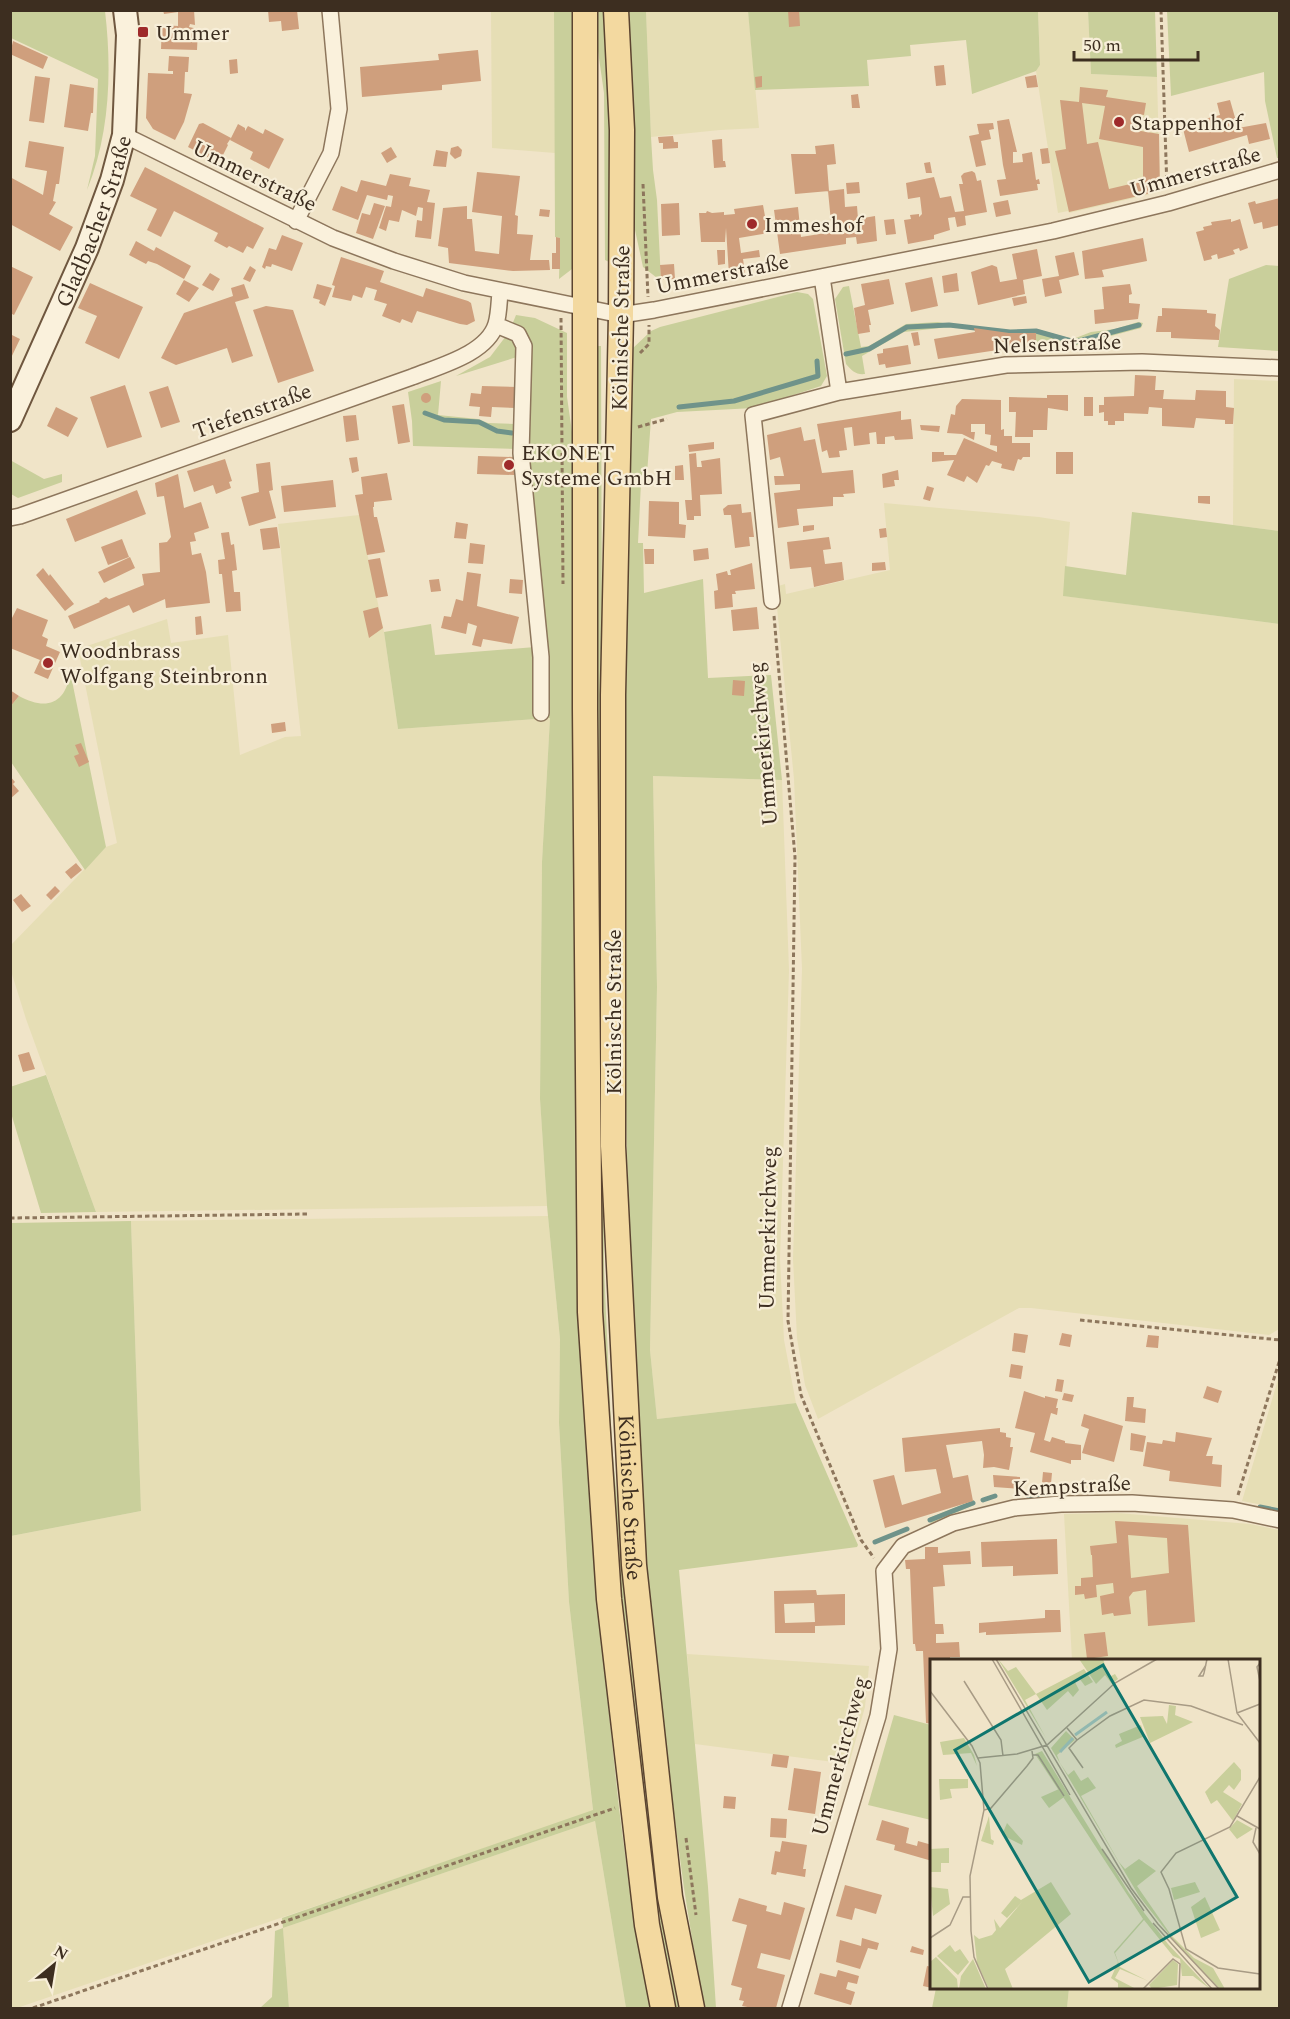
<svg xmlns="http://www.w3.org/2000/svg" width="1290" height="2019" font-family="Spectral,serif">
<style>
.farmland{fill:#e6deb5}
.green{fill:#c9cf9b}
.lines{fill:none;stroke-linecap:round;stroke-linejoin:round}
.stream{stroke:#6f938a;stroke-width:5}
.building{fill:#cf9f7d;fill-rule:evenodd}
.street-casing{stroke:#8d765c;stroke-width:18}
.secondary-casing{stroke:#6f573f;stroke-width:26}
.primary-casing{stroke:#5b4430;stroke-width:27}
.path{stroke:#8d765c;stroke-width:3;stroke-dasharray:4.5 3;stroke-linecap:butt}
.street{stroke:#faf1dc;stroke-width:15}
.secondary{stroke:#faf1dc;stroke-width:22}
.primary{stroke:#f3d9a0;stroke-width:24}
.poi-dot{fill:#9e2a2b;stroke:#f7eed8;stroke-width:2}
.labels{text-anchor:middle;stroke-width:4.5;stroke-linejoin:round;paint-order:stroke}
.poi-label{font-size:22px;fill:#3d2e20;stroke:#f7eed8;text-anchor:start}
.street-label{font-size:22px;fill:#3d2e20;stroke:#f7eed8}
.inset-river{fill:none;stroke:#a9c4bc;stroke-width:3}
.inset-road{fill:none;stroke:#a89b85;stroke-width:1.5}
.view{fill:#0f766e;fill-opacity:0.15;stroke:#0f766e;stroke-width:3}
.inset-edge{fill:none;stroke:#3d2e20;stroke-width:3}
</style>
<rect width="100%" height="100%" fill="#f0e4c8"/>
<!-- farmland -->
<path class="farmland" d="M 491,11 L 554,11 L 555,153 L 492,148 Z
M 646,11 L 748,11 L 759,128 L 720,130 L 651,137 Z
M 1038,11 L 1088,11 L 1091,74 L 1157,77 L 1160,192 L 1069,213 L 1068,211 L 1058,213 L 1036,71 L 1040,65 Z
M 1234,379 L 1279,381 L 1279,531 L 1233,525 Z
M 884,503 L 1039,517 L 1070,522 L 1064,596 L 1279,624 L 1279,1329 L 1269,1335 L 1031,1308 L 1019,1308 L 818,1419 L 805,1385 L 797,1338 L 793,1259 L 802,969 L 794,779 L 775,587 L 785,584 L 786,594 L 890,570 Z
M 359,515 L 384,632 L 398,729 L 550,718 L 542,862 L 540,1098 L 547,1206 L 96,1212 L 26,1019 L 11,971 L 10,946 L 106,847 L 117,843 L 78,649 L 167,619 L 171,643 L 228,635 L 240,755 L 285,737 L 301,736 L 278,524 Z
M 653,776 L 782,780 L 789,970 L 780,1259 L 784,1340 L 796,1403 L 657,1419 L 650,1350 L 657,987 Z
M 548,1216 L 560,1339 L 559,1423 L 569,1602 L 593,1811 L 17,2008 L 11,2008 L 11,1536 L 141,1511 L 131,1221 Z
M 1279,1376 L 1279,1508 L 1242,1501 Z
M 1118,1513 L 1250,1524 L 1279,1530 L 1279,2008 L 1067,2008 L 1069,1988 L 1258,1988 L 1258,1660 L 1072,1660 L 1064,1514 Z
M 687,1654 L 869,1666 L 865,1707 L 849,1764 L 695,1744 Z
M 595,1821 L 626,2008 L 289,2008 L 283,1928 Z"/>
<!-- green -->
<path class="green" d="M 10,11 L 105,11 C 112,70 110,134 87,190 L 95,156 L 98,79 L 11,38 Z
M 554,11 L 575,11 L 576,246 L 572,269 L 559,279 L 560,238 L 555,237 Z
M 597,11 L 604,11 L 609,89 L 609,262 L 605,260 L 604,93 L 597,44 Z
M 625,11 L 646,11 L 651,137 L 653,170 L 657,200 L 661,281 L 643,267 L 635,230 Z
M 748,11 L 1038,11 L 1040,65 L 1036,71 L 972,94 L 966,40 L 910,45 L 911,56 L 867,60 L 869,86 L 755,90 Z
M 1088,11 L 1155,11 L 1157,77 L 1091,74 Z
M 1167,11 L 1279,11 L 1279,158 L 1277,158 L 1265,101 L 1264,72 L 1171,96 Z
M 1266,265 L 1279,266 L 1279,351 L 1218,347 L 1229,279 Z
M 849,286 L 861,347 L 869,346 L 906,324 L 938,322 L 958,326 L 1010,331 L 1036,329 L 1073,339 L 1091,332 L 1115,329 L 1138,322 L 1143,323 L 1141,328 L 1073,346 L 1036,351 L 1036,333 L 949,327 L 904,332 L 862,356 L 865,374 C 856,375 852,371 846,364 L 835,299 L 843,287 Z
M 797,292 L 808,294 L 813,299 L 827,376 L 821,386 L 754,408 L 677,412 L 651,419 L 647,474 L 641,483 L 638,543 L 643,543 L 644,593 L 703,579 L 708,678 L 771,675 L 782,780 L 653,776 L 657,987 L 650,1350 L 657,1419 L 796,1403 L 858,1545 L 857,1547 L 679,1570 L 708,1887 L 716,2008 L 703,2008 L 684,1888 L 652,1649 L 640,1507 L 629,1251 L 625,1053 L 623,593 L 630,477 L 630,374 L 632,349 L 651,331 L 660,327 Z
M 516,315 L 535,318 L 567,333 L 567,397 L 573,439 L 578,1300 L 596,1590 L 619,1808 L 630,1892 L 650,2008 L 626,2008 L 595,1821 L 283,1928 L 289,2008 L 260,2008 L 272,1997 L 275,1931 L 283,1928 L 282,1918 L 593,1810 L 569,1602 L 559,1423 L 560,1339 L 547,1206 L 540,1099 L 542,862 L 550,718 L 546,718 L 547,675 L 526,449 L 530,356 L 527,334 L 512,325 Z
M 506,336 L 515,342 L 517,357 L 456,376 L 490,357 Z
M 596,346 L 601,346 L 604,1268 L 612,1446 L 640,1741 L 661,1890 L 681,2008 L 674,2008 L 655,1891 L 617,1595 L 597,1264 Z
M 441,381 L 438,415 L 478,419 L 488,423 L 516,424 L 516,449 L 413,446 L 412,421 L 408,392 Z
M 10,460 L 44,479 L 62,474 L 62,482 L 18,498 L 11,494 Z
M 1132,512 L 1279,531 L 1279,624 L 1063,596 L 1065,566 L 1126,575 Z
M 431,624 L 435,655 L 535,647 L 537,675 L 536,719 L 398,729 L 384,632 Z
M 70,671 L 106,847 L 85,870 L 11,762 L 10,707 L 19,696 C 46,711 67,704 70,671 Z
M 46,1075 L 96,1212 L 41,1213 L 11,1113 L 10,1087 Z
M 131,1221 L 141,1511 L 11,1536 L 11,1223 Z
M 974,1500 L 974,1505 L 931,1523 L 929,1518 Z
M 894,1715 L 931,1725 L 931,1820 L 868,1805 Z
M 936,1988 L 1069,1988 L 1067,2008 L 932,2008 Z"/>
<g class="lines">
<!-- stream -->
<path class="stream" d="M 846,354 L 869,349 L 907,327 L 949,325 L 1010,332 L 1036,331 L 1075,342 L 1139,325
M 679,407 L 734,401 L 818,376 L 817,361
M 425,413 L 444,420 L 479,422 L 497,431 L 512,433
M 1029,1497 L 1056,1497
M 983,1500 L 995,1496
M 1260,1507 L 1280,1511
M 930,1520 L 973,1503
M 875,1542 L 907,1529"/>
</g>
<!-- building -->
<path class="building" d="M 163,10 L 194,10 L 195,25 L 190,24 L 189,27 L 198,29 L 197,50 L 161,49 L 162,25 L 178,26 L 178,12 L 164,14 Z
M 268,10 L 297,10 L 299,29 L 282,31 L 281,21 L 269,22 Z
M 788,10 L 799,10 L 800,26 L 789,27 Z
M 13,41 L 48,57 L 43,69 L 10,54 Z
M 478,50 L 481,81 L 442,85 L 442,90 L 362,97 L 360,67 L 439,60 L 438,54 Z
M 169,56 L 189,57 L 188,72 L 185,72 L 184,93 L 192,94 L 184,122 L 175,140 L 153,129 L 146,118 L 148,73 L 173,74 L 173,71 L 168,71 Z
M 237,59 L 238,73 L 230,74 L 229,60 Z
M 944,65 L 946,85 L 936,86 L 934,66 Z
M 1036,75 L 1038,87 L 1027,88 L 1025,77 Z
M 35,76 L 50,78 L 44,123 L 29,121 Z
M 762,76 L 762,87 L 756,88 L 755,77 Z
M 70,84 L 94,88 L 93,113 L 91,113 L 88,131 L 64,127 Z
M 1080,87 L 1108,90 L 1106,97 L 1146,103 L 1144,115 L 1138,114 L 1135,130 L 1159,134 L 1160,191 L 1069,212 L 1055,151 L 1066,149 L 1060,100 L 1079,102 ZM 1082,103 L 1105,106 L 1099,139 L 1143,147 L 1143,181 L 1109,189 L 1098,142 L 1087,144 Z
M 858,94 L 860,108 L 852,108 L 851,95 Z
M 1230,100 L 1238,128 L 1266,123 L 1270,139 L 1249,144 L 1247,135 L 1189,152 L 1182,125 L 1220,115 L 1217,103 Z
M 1009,119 L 1017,152 L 1013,152 L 1013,163 L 1023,162 L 1022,154 L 1032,152 L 1036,180 L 1039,179 L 1040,184 L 1037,184 L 1038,190 L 1000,196 L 997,180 L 1006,179 L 1003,165 L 997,121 Z
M 203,123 L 231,138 L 238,124 L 245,128 L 245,131 L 248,126 L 263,134 L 265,129 L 284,139 L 269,169 L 250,159 L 253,152 L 230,140 L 231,138 L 227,144 L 228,145 L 219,163 L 188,147 L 199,124 Z
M 993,123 L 994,129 L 989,130 L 991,139 L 981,141 L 986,165 L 976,167 L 969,136 L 979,134 L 977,124 Z
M 673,136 L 674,142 L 678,142 L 678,148 L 663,149 L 663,143 L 659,143 L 658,137 Z
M 722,139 L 723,161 L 725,161 L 726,167 L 714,168 L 712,140 Z
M 29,141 L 64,147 L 59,184 L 56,184 L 53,201 L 56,202 L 49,214 L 73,227 L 60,251 L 10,224 L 10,177 L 43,195 L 47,171 L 25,167 Z
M 834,144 L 836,164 L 827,165 L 829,191 L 795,194 L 791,154 L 816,154 L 815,146 Z
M 458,146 L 462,150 L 461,156 L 455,159 L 450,154 L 451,148 Z
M 391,147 L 397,157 L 387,163 L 381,153 Z
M 1048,148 L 1050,163 L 1042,164 L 1040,149 Z
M 436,150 L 448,152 L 446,167 L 433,166 Z
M 930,162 L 932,173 L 926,173 L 924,163 Z
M 145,167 L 264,228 L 253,249 L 247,246 L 243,253 L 229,246 L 227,248 L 214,241 L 218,233 L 174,211 L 161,237 L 147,230 L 157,209 L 130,196 Z
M 972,171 L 975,173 L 977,181 L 981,180 L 987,212 L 965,216 L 966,225 L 957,227 L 955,217 L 948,218 L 950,230 L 934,235 L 934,239 L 908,244 L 904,220 L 911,219 L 910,215 L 919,214 L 919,217 L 922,214 L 920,197 L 908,199 L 906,183 L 934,177 L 940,198 L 951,196 L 955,212 L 964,211 L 959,184 L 963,184 L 961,176 L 964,173 Z
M 477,172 L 520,176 L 515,215 L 518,216 L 517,234 L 533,235 L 530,260 L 549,260 L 550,270 L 513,271 L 449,263 L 448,248 L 438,246 L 443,208 L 467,206 L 467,219 L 472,219 L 475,251 L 499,254 L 502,216 L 472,212 Z
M 390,174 L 411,178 L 409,186 L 430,190 L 427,202 L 435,203 L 431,239 L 415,237 L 417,220 L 422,221 L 423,208 L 418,207 L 416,216 L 402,210 L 399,222 L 389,220 L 386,231 L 379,228 L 386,206 L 391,207 L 393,196 L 388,195 L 387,200 L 367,195 L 358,220 L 332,210 L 341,186 L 357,192 L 361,180 L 386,186 Z
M 859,182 L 860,193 L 847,194 L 846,183 Z
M 844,189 L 845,207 L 857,206 L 858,219 L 875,216 L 877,241 L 857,244 L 856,237 L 846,238 L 846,244 L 780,254 L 774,210 L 798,207 L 801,237 L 832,232 L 828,191 Z
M 1280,198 L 1280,225 L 1263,229 L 1262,222 L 1254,224 L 1248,203 L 1255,201 L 1256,204 Z
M 1008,200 L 1011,214 L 996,217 L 993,203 Z
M 374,203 L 385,206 L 373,239 L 356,233 L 362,213 L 370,215 Z
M 679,203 L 680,235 L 662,236 L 661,204 Z
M 763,205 L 768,233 L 739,238 L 741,253 L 759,250 L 760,257 L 743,259 L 745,273 L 729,275 L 726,228 L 725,242 L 701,242 L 699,213 L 706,213 L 707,211 L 712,213 L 724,212 L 724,215 L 735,214 L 734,209 Z
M 540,209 L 550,210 L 549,217 L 539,216 Z
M 894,219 L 896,234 L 886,235 L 884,220 Z
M 1231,219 L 1231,222 L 1240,219 L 1248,248 L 1240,251 L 1239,248 L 1233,250 L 1235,254 L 1218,259 L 1217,254 L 1211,256 L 1212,259 L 1204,261 L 1196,232 L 1204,230 L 1203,227 L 1212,225 L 1211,222 Z
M 282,235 L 303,243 L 292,271 L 272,264 L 271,267 L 266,266 L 265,269 L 262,267 L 269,248 L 276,250 Z
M 556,237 L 560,238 L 560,269 L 552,269 L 552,253 L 556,253 Z
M 1143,238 L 1147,261 L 1102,270 L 1104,277 L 1085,279 L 1082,251 Z
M 136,241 L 154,251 L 156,247 L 191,266 L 184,279 L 157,264 L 148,261 L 146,264 L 129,255 Z
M 1037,249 L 1042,276 L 1023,280 L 1025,294 L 978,305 L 971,272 L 992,265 L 997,267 L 1000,282 L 1017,279 L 1012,254 Z
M 717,250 L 725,250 L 725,264 L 718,265 Z
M 1074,252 L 1079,275 L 1059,280 L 1062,293 L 1045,297 L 1042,279 L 1059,276 L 1055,256 Z
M 341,257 L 384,271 L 380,282 L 423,297 L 426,288 L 468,301 L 471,303 L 475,321 L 467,325 L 460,324 L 417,311 L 412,323 L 402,319 L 400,323 L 382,316 L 387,304 L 374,300 L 377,290 L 366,287 L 362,298 L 353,295 L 351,301 L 332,297 L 335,286 L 332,285 Z
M 674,264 L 675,279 L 661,280 L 660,265 Z
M 10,266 L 33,277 L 14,315 L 10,313 Z
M 250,266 L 256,270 L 250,282 L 243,279 Z
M 210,273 L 220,279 L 213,291 L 202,285 Z
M 957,273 L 959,291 L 944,293 L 942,276 Z
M 932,277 L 938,306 L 911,312 L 905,283 Z
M 889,279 L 894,304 L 868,310 L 871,325 L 869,325 L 870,332 L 858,334 L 854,308 L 865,305 L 861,284 Z
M 184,280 L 199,288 L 189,302 L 176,294 Z
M 90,283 L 143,307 L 119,359 L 85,343 L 97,316 L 78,308 Z
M 244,284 L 249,298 L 235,302 L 253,356 L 232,363 L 227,348 L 176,365 L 161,358 L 184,313 L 233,296 L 231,288 Z
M 317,284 L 332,288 L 325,306 L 319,303 L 320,300 L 313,298 Z
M 1130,284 L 1132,294 L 1129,295 L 1129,303 L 1140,304 L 1138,319 L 1095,324 L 1094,310 L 1104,309 L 1102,287 Z
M 1026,296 L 1027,303 L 1014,306 L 1012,298 Z
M 266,306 L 293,310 L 314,371 L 278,383 L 253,310 Z
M 1162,308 L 1207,310 L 1207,313 L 1216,314 L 1215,326 L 1220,330 L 1219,340 L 1171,338 L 1171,332 L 1156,332 L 1158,316 L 1162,316 Z
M 974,328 L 1009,333 L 1036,333 L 1036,348 L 1011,348 L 938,359 L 934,339 L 975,332 Z
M 918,332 L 920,345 L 914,346 L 911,333 Z
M 10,334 L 20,339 L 10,360 Z
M 908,345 L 911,364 L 886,368 L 885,364 L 879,365 L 877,354 L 883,353 L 883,349 Z
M 1135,375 L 1156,376 L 1155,390 L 1164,390 L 1163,399 L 1195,400 L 1196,390 L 1226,391 L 1226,407 L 1234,408 L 1233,424 L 1225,424 L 1225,420 L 1196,418 L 1194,428 L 1162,426 L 1162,408 L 1149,407 L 1148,414 L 1124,413 L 1124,421 L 1115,421 L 1115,425 L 1108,425 L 1108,421 L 1104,421 L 1104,412 L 1099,413 L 1099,405 L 1104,405 L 1104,397 L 1134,396 Z
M 125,385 L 142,437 L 107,448 L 90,397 Z
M 168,386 L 180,422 L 161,428 L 149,392 Z
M 482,386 L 518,387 L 516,408 L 492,407 L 491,417 L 479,416 L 480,407 L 469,406 L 471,393 L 481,394 Z
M421 398a5 5 0 1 1 10 0a5 5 0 1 1-10 0Z
M 1047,395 L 1068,395 L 1068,411 L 1048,408 L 1047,430 L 1033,430 L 1033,437 L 1015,437 L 1016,412 L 1009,412 L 1009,397 L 1047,398 Z
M 1084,397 L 1093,397 L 1093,416 L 1084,416 Z
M 962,399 L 1001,400 L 1001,430 L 1004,429 L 1004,436 L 1012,436 L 1012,443 L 1030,443 L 1030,457 L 1023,457 L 1021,460 L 1018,459 L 1014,471 L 1001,468 L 1002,464 L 992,461 L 989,466 L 986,465 L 977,483 L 967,476 L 964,482 L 947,475 L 954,460 L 932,462 L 932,452 L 944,452 L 944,455 L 956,455 L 964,438 L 997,452 L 997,446 L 990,445 L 991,435 L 985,434 L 985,424 L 971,424 L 971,432 L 975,432 L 974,440 L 962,434 L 947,433 L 951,414 L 955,415 L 956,406 Z
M 404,404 L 410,442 L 398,444 L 392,406 Z
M 56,407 L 78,418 L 68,437 L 47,426 Z
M 901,411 L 901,420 L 911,419 L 913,439 L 895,440 L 894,436 L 885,437 L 885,444 L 877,444 L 876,432 L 869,433 L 870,444 L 854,446 L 852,427 L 844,428 L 847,450 L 839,451 L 840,457 L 829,458 L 827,450 L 822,452 L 817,424 Z
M 356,415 L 359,440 L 346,442 L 343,416 Z
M 920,425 L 940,426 L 939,432 L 921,430 Z
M 801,427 L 804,441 L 815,439 L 822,473 L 853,470 L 855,493 L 843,494 L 844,497 L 833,497 L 833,506 L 797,509 L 799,525 L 778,528 L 774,493 L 800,490 L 800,484 L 775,485 L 774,476 L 784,476 L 780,457 L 770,460 L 767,435 Z
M 714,442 L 714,449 L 689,452 L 688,445 Z
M 1056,452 L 1073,452 L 1073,474 L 1056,474 Z
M 696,453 L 697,467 L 702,467 L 701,461 L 720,458 L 722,494 L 700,495 L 701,516 L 694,516 L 694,520 L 687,520 L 685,500 L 692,500 L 689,454 Z
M 478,456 L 514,457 L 514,475 L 477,474 Z
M 357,457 L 359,471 L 352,473 L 349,458 Z
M 225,459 L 232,481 L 229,482 L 231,488 L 216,494 L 213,485 L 194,492 L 187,471 Z
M 270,462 L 273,490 L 269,491 L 276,518 L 249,526 L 241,497 L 259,492 L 256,464 Z
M 683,465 L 684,480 L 675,480 L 675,466 Z
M 898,470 L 899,480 L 894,480 L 895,486 L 883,488 L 882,474 Z
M 387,473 L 392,500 L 374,502 L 374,507 L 373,507 L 374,517 L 377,517 L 385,552 L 367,555 L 355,495 L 363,494 L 361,477 Z
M 178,474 L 184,508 L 201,502 L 209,528 L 194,533 L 196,541 L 190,542 L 192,555 L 201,553 L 206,572 L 210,603 L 166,608 L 165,599 L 133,613 L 129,605 L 74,629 L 68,616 L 100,602 L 99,601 L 106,597 L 109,599 L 144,585 L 142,574 L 160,572 L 159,543 L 167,542 L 171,537 L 164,496 L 157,497 L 155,483 Z
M 333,480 L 336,507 L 284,512 L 281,486 Z
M 927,486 L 934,488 L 930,501 L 923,499 Z
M 137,490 L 146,514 L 75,542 L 66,519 Z
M 1198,496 L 1210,496 L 1210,504 L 1198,503 Z
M 649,501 L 679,502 L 679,524 L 686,525 L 685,538 L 648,536 Z
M 741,504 L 742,513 L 751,512 L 754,537 L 749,537 L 750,546 L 735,548 L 731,515 L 724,515 L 723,509 L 728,505 Z
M 456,522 L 468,524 L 466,539 L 454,538 Z
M 814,525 L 814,530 L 803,532 L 803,526 Z
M 277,527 L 280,548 L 263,550 L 260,529 Z
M 886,528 L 887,537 L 880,538 L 879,529 Z
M 229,532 L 231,545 L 234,544 L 237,570 L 232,571 L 234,592 L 240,592 L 241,611 L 226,612 L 222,574 L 219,574 L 218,560 L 225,559 L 221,533 Z
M 829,537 L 831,549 L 823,550 L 825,564 L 842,562 L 844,580 L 814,587 L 811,567 L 790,569 L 787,542 Z
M 122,539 L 129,557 L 108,565 L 101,547 Z
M 470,543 L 485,545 L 483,564 L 468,563 Z
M 708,548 L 709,559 L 694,561 L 693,550 Z
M 644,549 L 654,549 L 654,564 L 645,564 Z
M 130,557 L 135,568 L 104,583 L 98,572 Z
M 380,558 L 388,596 L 376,598 L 368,560 Z
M 885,562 L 886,570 L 872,571 L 872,563 Z
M 752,563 L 755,589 L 735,591 L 736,594 L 732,594 L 733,607 L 715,609 L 714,591 L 718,590 L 716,574 L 727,571 L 728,575 L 731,575 L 730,570 Z
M 43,568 L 49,576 L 50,574 L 74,604 L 65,611 L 36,575 Z
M 467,572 L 481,574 L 477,606 L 519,617 L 512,644 L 483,639 L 481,647 L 472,645 L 477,626 L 468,623 L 466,634 L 441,628 L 444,616 L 451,617 L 456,599 L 463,601 Z
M 439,579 L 441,591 L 431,592 L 429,580 Z
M 510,579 L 523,580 L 522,594 L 509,593 Z
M 378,607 L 383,628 L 369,638 L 363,611 Z
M 757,607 L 759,629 L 733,631 L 731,610 Z
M 17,608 L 48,620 L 42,636 L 48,639 L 46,646 L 60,652 L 48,679 L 34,673 L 40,660 L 10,648 L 10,622 Z
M 201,616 L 203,634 L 196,635 L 195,617 Z
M 733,680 L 745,681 L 744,696 L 732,695 Z
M 10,690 L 19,696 L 10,707 Z
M 285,722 L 286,731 L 272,733 L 271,724 Z
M 81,743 L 89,762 L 79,767 L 74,756 L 79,754 L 75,745 Z
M 10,776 L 15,782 L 13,784 L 19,791 L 10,799 Z
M 76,863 L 82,870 L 71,879 L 65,872 Z
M 55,886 L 60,891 L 51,900 L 46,895 Z
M 21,894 L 31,906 L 22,912 L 13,900 Z
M 29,1052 L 35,1069 L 23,1072 L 18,1055 Z
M 1014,1333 L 1028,1335 L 1025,1353 L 1012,1351 Z
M 1062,1333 L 1072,1335 L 1070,1347 L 1059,1345 Z
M 1148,1335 L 1159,1336 L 1158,1348 L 1146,1347 Z
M 1011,1364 L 1023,1366 L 1021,1379 L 1009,1377 Z
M 1057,1379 L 1064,1380 L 1062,1392 L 1055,1391 Z
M 1207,1386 L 1222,1391 L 1218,1403 L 1203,1398 Z
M 1024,1391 L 1045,1398 L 1045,1396 L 1058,1399 L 1056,1408 L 1058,1408 L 1057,1415 L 1051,1413 L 1044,1440 L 1050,1442 L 1052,1437 L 1065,1441 L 1065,1443 L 1081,1445 L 1081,1460 L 1071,1460 L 1071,1464 L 1030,1452 L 1035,1433 L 1015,1428 Z
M 1064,1393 L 1074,1395 L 1072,1402 L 1062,1400 Z
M 1127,1397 L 1134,1397 L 1133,1407 L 1146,1409 L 1145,1423 L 1125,1421 Z
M 1084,1414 L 1123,1426 L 1114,1462 L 1082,1453 L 1089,1429 L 1081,1426 Z
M 1000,1428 L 1000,1432 L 1006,1433 L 1006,1437 L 1011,1438 L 1010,1447 L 1013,1447 L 1009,1470 L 994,1467 L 983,1468 L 984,1455 L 982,1441 L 946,1445 L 953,1478 L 968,1475 L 973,1501 L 885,1528 L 873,1480 L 894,1475 L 902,1505 L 941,1493 L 936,1469 L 905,1472 L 902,1438 Z
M 1176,1432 L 1212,1438 L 1206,1456 L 1213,1456 L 1212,1464 L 1222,1465 L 1221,1487 L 1169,1481 L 1170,1471 L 1143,1466 L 1147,1442 L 1162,1444 L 1163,1440 L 1175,1442 Z
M 1131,1433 L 1146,1436 L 1143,1452 L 1130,1450 Z
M 1043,1472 L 1052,1473 L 1050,1494 L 1041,1494 Z
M 993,1475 L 1020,1477 L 1020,1489 L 994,1487 Z
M 1115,1521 L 1188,1525 L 1195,1622 L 1148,1626 L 1146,1590 L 1133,1592 L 1129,1597 L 1131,1614 L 1114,1616 L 1113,1613 L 1102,1615 L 1100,1596 L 1114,1593 L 1113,1583 L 1096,1585 L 1097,1597 L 1085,1599 L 1084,1594 L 1075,1595 L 1075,1586 L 1081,1586 L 1081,1578 L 1093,1577 L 1092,1555 L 1091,1555 L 1090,1546 L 1117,1543 ZM 1128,1535 L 1167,1538 L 1169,1573 L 1131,1578 Z
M 1057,1539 L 1058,1574 L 1013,1576 L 1013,1566 L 982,1567 L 981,1542 Z
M 925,1547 L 938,1547 L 938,1553 L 970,1551 L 971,1564 L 943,1565 L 945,1586 L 933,1587 L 935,1624 L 943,1624 L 944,1634 L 936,1634 L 936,1643 L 959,1642 L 960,1657 L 950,1657 L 950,1660 L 932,1660 L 932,1724 L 926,1723 L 923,1651 L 916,1651 L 915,1644 L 913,1644 L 910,1569 L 906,1569 L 905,1560 L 925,1559 Z
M 816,1590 L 817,1595 L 845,1594 L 845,1625 L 815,1626 L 815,1633 L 775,1633 L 774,1591 ZM 814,1603 L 815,1622 L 785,1623 L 784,1604 Z
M 1045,1610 L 1060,1610 L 1061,1632 L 986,1635 L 986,1632 L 979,1633 L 979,1623 L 1045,1618 Z
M 1105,1632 L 1108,1656 L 1087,1659 L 1084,1634 Z
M 773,1754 L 789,1756 L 787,1768 L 771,1766 Z
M 794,1768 L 821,1772 L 815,1814 L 788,1810 Z
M 724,1796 L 736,1797 L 735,1809 L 723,1808 Z
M 771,1818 L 787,1819 L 786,1838 L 770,1837 Z
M 882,1820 L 909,1828 L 906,1843 L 917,1846 L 918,1841 L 932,1845 L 932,1861 L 894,1850 L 895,1845 L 876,1840 Z
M 782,1841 L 807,1845 L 803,1869 L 806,1869 L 805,1877 L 777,1872 L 776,1875 L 771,1874 L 775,1851 L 780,1852 Z
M 845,1885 L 882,1895 L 876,1914 L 855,1908 L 852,1920 L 836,1916 Z
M 739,1898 L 767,1906 L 766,1911 L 781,1915 L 784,1902 L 805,1908 L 790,1960 L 761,1953 L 757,1968 L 785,1975 L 776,2008 L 753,2008 L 742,2006 L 744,2001 L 739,2000 L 742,1988 L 731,1985 L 747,1925 L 732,1921 Z
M 862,1938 L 879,1943 L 877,1950 L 868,1948 L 860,1969 L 836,1962 L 840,1940 L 861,1946 Z
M 912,1946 L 924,1950 L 923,1955 L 910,1952 Z
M 927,1966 L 932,1967 L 932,1988 L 923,1986 Z
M 838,1970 L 859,1976 L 857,1984 L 848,1982 L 846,1989 L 855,1992 L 851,2005 L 814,1994 L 820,1973 L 836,1977 Z"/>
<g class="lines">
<defs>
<path id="street" d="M 124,135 L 333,238 L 394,261 L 464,283 L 621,315 L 654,310 L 1053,231 L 1168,203 L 1280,170
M 296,221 L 331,153 L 339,109 L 330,10
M 822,277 L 839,392 L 1006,365 L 1142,362 L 1280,368
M 496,325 L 518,334 L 524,346 L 521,453 L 541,657 L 541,713
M 10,518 L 20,516 L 412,377 C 439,366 487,354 496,324 C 499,314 499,302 500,292
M 772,601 L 753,415 L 839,392
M 790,2008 L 878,1716 L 889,1649 L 884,1571 L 903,1546 L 953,1523 L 1014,1508 L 1061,1504 L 1132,1503 L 1233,1510 L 1280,1520"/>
<g id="secondary">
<path id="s1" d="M 10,420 L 87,248 L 112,180 L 124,135 L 128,35 L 125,10"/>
</g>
<g id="primary">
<path d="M 585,10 L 585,709 L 590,1312 L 609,1599 L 647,1925 L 663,2008"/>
<path id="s2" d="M 616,10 L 622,130 L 621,315 L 613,695 L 613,1146 L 634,1565 L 670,1897 L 692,2008"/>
</g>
</defs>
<!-- street casing -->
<use href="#street" class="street-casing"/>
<!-- secondary casing -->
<use href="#secondary" class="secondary-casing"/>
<!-- primary casing -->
<use href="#primary" class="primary-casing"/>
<!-- path -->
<path class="path" d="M 1161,10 L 1167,189
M 643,184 L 648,297
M 561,318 L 563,584
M 640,353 L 649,344 L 649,325
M 638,427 L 667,419
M 774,616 L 795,857 L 788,1321 L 801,1395 L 861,1540 L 874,1558
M 10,1218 L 307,1214
M 1080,1320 L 1280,1340
M 1238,1495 L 1280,1359
M 686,1838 L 696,1915
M 33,2008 L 615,1808"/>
<!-- street -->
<use href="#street" class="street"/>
<!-- secondary -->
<use href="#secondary" class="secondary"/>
<!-- primary -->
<use href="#primary" class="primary"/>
</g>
<!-- markers -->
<g class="poi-dot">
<rect x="137" y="26" width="12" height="12" rx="3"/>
<circle cx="1119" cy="122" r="6"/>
<circle cx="752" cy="224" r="6"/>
<circle cx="509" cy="465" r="6"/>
<circle cx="48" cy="663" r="6"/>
</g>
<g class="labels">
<!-- poi labels -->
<g class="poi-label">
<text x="155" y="40">Ummer</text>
<text x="1131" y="130">Stappenhof</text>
<text x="764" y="232">Immeshof</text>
<text x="521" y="460">EKONET<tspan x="521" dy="25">Systeme GmbH</tspan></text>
<text x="60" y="658">Woodnbrass<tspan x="60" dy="25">Wolfgang Steinbronn</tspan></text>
</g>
<!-- street labels -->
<g class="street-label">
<text transform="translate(1195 171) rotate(-16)" y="8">Ummerstraße</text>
<text transform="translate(255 175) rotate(26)" y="8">Ummerstraße</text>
<text dy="8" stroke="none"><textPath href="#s1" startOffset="216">Gladbacher Straße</textPath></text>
<text transform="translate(722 273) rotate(-11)" y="8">Ummerstraße</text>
<text transform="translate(620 328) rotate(-89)" y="8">Kölnische Straße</text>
<text transform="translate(1057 343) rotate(-2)" y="8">Nelsenstraße</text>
<text transform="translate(252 410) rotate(-20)" y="8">Tiefenstraße</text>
<text transform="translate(762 744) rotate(-95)" y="8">Ummerkirchweg</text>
<text transform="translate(613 1012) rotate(-90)" y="8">Kölnische Straße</text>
<text transform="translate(767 1228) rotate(-89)" y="8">Ummerkirchweg</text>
<text transform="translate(1072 1485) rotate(-3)" y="8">Kempstraße</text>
<text dy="8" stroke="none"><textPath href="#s2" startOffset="1488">Kölnische Straße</textPath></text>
<text transform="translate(839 1756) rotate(-75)" y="8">Ummerkirchweg</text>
</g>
</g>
<!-- overview -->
<g transform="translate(930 1659)">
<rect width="330" height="330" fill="#f0e4c8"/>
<path d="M 68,0 L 78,12 L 86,8 L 106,35 L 154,10 L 163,23 L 155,27 L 149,19 L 144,21 L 149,31 L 143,38 L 138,32 L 117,51 L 106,35 L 95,41 L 116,79 ZM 149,0 L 173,0 L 179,18 L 185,15 L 188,20 L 182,25 L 175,16 L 166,25 ZM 239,46 L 246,47 L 245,56 L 263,63 L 220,84 L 210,58 L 233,57 L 237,65 ZM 211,66 L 215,77 L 186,89 L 185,86 L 192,82 L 189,75 ZM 136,72 L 145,81 L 127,96 L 130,104 L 138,116 L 144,111 L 151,122 L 158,118 L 166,129 L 151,137 L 189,203 L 195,210 L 209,200 L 226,212 L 207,227 L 241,276 L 264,299 L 283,309 L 295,330 L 290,330 L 249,288 L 209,237 L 121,89 ZM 34,79 L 44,96 L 47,107 L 41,94 L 13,96 L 10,83 ZM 112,92 L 199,234 L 238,285 L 280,330 L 263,317 L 252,317 L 250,300 L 243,297 L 214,261 L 185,294 L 190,308 L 218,322 L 190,310 L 185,319 L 206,330 L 188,330 L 188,324 L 181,319 L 188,303 L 184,293 L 213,260 L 105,95 ZM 304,103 L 311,111 L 311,121 L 304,131 L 299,126 L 293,133 L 312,145 L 303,162 L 287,141 L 281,145 L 275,133 ZM 9,120 L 38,120 L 38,129 L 20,130 L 22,139 L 10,141 ZM 129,130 L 134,138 L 119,149 L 111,138 ZM 59,157 L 61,180 L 64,182 L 63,186 L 51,182 ZM 307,161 L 323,170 L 307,180 L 299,170 ZM 77,164 L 93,182 L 92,186 L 72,176 ZM 19,189 L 19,204 L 11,204 L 11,213 L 0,213 L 0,190 ZM 121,223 L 141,255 L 75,310 L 83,330 L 59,330 L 47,304 L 44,276 L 49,280 L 62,276 L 66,271 L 64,260 L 70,269 L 92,243 L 77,259 L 71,254 L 85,237 L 91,241 ZM 265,223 L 270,233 L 244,241 L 241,229 ZM 0,228 L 18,230 L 20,245 L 3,257 ZM 275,238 L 290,271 L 271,279 L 261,248 ZM 20,286 L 25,293 L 30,290 L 39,303 L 28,316 L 7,297 ZM 6,298 L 27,320 L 28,330 L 0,330 L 0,303 ZM 43,300 L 56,330 L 29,330 L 31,317 ZM 243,301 L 248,305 L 247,326 L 222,330 L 219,326 Z" fill="#c9cf9b"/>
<path class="inset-river" d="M 145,76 L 177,53M 130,93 L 143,79"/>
<path class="inset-road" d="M 62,0 L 140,136M 66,0 L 201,229 L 228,265 L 289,330M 298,0 L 307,54 L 330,84M 330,4 L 327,8 L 330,22M 276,6 L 269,17 L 273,17 L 274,14 L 277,0M 34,22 L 71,81 L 73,97M 0,32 L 42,87 L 50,104 L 54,151 L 40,217 L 41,272 L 44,298 L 58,330M 307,54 L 330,45M 137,69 L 147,81 L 180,57 L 214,41 L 261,47 L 313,66M 147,81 L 139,89 L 153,109M 103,96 L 108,96 L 134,137M 48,99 L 87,95 L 117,86 L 185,24 L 227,0M 330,118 L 300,168 L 246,194 L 231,213 L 239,230 L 256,290 L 288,309 L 330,315M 54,151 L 61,149 L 97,107 L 103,99 L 102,92M 307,157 L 330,170M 326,169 L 323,183 L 330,195M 172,190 L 214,252M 223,264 L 282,330M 0,279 L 20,266 L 33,238 L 40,238M 213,330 L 243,300 L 250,305 L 249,330"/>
<path class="view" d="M 173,6 L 307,238 L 159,323 L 25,91 Z"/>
<rect width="330" height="330" class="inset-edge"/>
</g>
<!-- border -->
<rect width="1290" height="2019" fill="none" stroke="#3d2e20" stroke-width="24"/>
<!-- north arrow -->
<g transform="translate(54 1965) rotate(30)" stroke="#f7eed8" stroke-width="4.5" paint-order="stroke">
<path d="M0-4.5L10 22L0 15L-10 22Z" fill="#3d2e20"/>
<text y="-9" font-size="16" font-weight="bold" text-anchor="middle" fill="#3d2e20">N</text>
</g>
<!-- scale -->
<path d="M1074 51v9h124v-9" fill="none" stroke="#3d2e20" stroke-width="3"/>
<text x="1083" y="51" font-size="18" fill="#3d2e20" stroke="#f7eed8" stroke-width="4.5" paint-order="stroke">50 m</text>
</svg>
